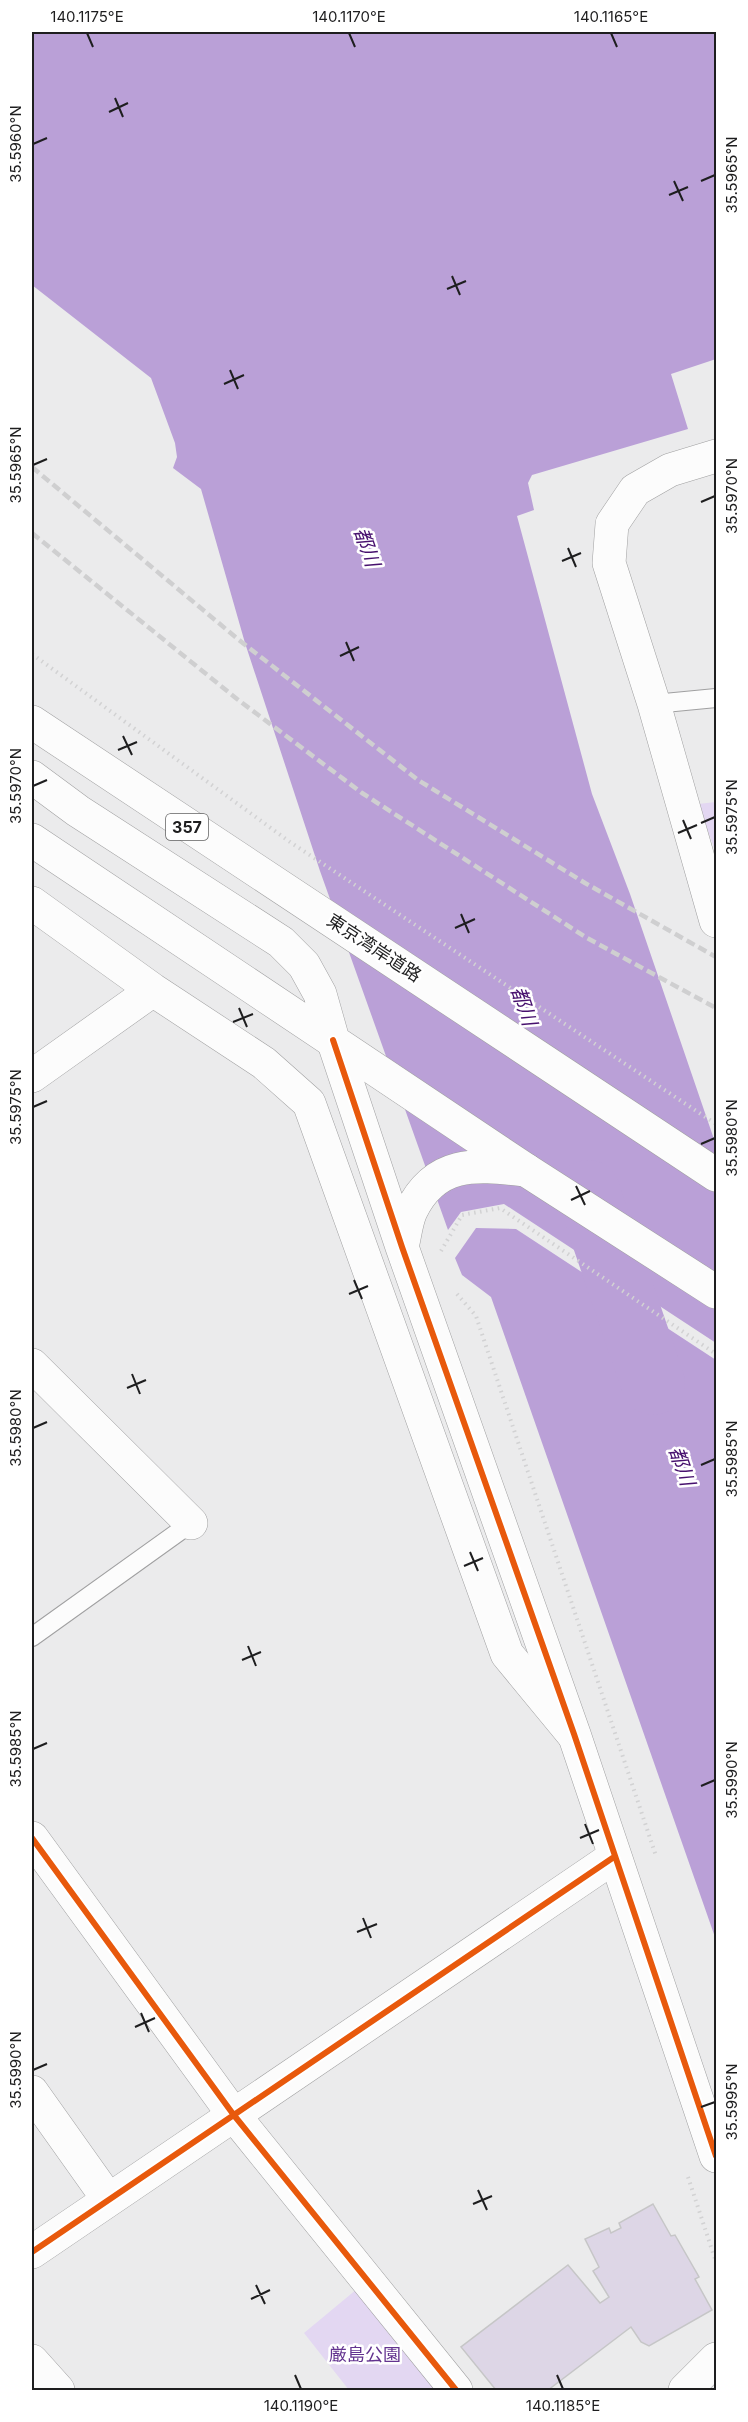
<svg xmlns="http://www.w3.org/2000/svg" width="748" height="2422" font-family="Inter,'Noto Sans JP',sans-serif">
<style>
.green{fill:#e3d7f2}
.water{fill:#baa0d7}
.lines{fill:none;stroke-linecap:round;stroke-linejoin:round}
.river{stroke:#baa0d7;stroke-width:64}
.building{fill:#ddd6e6;stroke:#c6c6c7;stroke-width:1.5}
.lane-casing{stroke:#a0a0a1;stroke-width:20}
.street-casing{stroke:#a0a0a1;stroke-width:34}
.secondary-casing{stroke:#a0a0a1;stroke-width:34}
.highway-casing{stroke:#a0a0a1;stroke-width:34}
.path{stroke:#d2d2d3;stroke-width:4;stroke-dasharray:1.5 4.5;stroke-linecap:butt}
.lane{stroke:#fcfcfc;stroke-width:18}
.street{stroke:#fcfcfc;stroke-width:33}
.secondary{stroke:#fcfcfc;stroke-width:33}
.highway{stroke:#fcfcfc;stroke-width:33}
.rail{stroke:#cfcfd0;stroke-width:4.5;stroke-dasharray:9 4.5;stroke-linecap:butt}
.cycleway-casing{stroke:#fff;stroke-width:10}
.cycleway{stroke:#e8590c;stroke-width:6}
.ticks{fill:none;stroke:#1e1e1f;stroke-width:2}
.labels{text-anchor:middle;stroke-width:5;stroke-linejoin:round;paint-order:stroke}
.shield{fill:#fff;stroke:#626262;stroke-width:1.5}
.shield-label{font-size:16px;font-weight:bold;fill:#1e1e1f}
.street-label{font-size:18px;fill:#1e1e1f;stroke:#fff}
.park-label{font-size:18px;fill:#63338f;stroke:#fff}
.water-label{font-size:20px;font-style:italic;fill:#47116e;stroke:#fff}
.neatline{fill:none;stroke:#1e1e1f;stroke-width:2}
.ticks-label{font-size:15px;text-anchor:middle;fill:#1e1e1f}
</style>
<rect width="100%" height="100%" fill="#ebebec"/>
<!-- green -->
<path class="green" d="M 716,802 L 716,853 L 698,804 Z
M 357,2289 L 437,2390 L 349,2390 L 304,2333 Z"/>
<!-- water -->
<path class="water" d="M 32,32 L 716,32 L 716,359 L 671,374 L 688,429 L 532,475 L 528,483 L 534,510 L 517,516 L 592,794 L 630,894 L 716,1145 L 716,1343 L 504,1204 L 461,1212 L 448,1230 L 320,871 L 245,643 L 201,489 L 173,468 L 177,457 L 175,443 L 151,378 L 32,285 Z
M 476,1228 L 516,1229 L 716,1360 L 716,1940 L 491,1297 L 462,1275 L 455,1258 Z"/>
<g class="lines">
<!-- river -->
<path class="river" d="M 588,1192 L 653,1383"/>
</g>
<!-- building -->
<path class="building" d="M 653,2204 L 671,2236 L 675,2235 L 699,2277 L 695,2279 L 712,2310 L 649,2346 L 641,2342 L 631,2327 L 548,2390 L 496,2390 L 461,2347 L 568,2265 L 600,2303 L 609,2297 L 593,2271 L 599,2267 L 585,2239 L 609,2228 L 611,2233 L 621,2228 L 619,2223 Z"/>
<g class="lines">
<defs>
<path id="lane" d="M 654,704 L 716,698
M 32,1637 L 191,1523"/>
<path id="street" d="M 32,903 L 153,990 L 264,1063 L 309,1103 L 507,1654 L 572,1733
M 32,1076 L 153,990
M 32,1365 L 191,1523
M 32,1838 L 233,2114 L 456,2390
M 32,2092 L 108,2199
M 32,2252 L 614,1857
M 685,2390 L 716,2359"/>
<path id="secondary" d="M 716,456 L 670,470 L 635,490 L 612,524 L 609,563 L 654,704 L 716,921
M 333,1040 L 402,1247 L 574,1734 L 716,2156
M 402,1247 C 405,1236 406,1222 411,1211 C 436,1159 477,1165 526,1170
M 32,2361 L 58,2390"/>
<path id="highway" d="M 32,722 L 716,1175
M 32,777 L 78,811 L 281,942 L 304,965 L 320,994 L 333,1040
M 32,840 L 526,1170 L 716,1292"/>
</defs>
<!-- lane casing -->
<use href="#lane" class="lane-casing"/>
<!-- street casing -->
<use href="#street" class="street-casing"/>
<!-- secondary casing -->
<use href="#secondary" class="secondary-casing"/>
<!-- highway casing -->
<use href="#highway" class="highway-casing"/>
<!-- path -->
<path class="path" d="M 32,654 L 290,842 L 716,1124
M 441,1251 L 462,1215 L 500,1208 L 716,1354
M 457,1294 L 476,1316 L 656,1856
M 688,2177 L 716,2262"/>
<!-- lane -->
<use href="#lane" class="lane"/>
<!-- street -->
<use href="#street" class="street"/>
<!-- secondary -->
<use href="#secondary" class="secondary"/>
<!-- highway -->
<use href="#highway" class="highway"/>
<!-- rail -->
<path class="rail" d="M 32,467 L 239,640 L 418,780 L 585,883 L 716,957
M 32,533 L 237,699 L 362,793 L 587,938 L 716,1008"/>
<defs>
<path id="cycleway" d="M 333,1040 L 402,1247 L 574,1734 L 716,2156
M 32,1838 L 233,2114 L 456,2390
M 32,2252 L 614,1857"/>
</defs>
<!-- cycleway casing -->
<use href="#cycleway" class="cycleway-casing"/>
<!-- cycleway -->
<use href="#cycleway" class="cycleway"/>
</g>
<!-- ticks -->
<path class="ticks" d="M 87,33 L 93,47M 349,33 L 355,47M 611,33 L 617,47M 115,98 L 123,117M 109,112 L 128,103M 33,144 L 47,138M 674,181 L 683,201M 701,181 L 715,175M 669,195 L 688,187M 452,276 L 460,295M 447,289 L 466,281M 230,370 L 238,389M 224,384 L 244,375M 33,465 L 47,459M 701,502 L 715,496M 568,548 L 576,567M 562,561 L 581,553M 346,642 L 354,661M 340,656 L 359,647M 123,736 L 132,755M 118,750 L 137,742M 33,786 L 47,780M 683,820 L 691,839M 701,823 L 715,817M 678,833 L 697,825M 461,914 L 469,933M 455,928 L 475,919M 239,1008 L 247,1027M 233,1022 L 253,1014M 33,1107 L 47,1101M 701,1144 L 715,1138M 576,1186 L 585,1205M 571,1200 L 590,1191M 354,1280 L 362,1299M 349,1294 L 368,1286M 132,1374 L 140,1394M 127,1388 L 146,1380M 33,1428 L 47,1422M 701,1465 L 715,1459M 470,1552 L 478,1571M 464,1566 L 483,1558M 248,1646 L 256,1666M 242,1660 L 261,1652M 33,1749 L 47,1743M 701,1786 L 715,1780M 585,1824 L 593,1844M 580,1838 L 599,1830M 363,1918 L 371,1938M 357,1932 L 377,1924M 141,2013 L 149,2032M 135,2027 L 155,2018M 33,2070 L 47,2064M 701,2107 L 715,2102M 478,2190 L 487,2210M 473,2204 L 492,2196M 256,2285 L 265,2304M 251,2299 L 270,2290M 295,2375 L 301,2389M 557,2375 L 563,2389"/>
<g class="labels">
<!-- shield labels -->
<rect class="shield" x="166" y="814" width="42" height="26" rx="4.5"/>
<g class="shield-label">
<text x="187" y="833">357</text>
</g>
<!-- street labels -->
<g class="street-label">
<text transform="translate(374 948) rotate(33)" y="6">東京湾岸道路</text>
</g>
<!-- park labels -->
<g class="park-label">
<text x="365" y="2361">厳島公園</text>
</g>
<!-- water labels -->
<g class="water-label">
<text transform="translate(367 547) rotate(71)" y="7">都川</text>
<text transform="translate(524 1006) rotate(71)" y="7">都川</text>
<text transform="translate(682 1466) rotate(71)" y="7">都川</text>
</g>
</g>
<!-- border -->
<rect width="748" height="2422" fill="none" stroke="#ffffff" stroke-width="66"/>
<rect x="33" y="33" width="682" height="2356" class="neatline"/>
<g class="ticks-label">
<text x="87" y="22">140.1175°E</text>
<text x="349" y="22">140.1170°E</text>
<text x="611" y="22">140.1165°E</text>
<text transform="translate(16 144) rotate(-90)" y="5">35.5960°N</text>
<text transform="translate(732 175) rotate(-90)" y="5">35.5965°N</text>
<text transform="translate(16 465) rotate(-90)" y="5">35.5965°N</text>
<text transform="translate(732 496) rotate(-90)" y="5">35.5970°N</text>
<text transform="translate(16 786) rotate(-90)" y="5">35.5970°N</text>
<text transform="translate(732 817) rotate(-90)" y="5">35.5975°N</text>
<text transform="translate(16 1107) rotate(-90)" y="5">35.5975°N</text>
<text transform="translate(732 1138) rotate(-90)" y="5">35.5980°N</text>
<text transform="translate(16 1428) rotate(-90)" y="5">35.5980°N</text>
<text transform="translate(732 1459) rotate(-90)" y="5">35.5985°N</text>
<text transform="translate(16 1749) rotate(-90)" y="5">35.5985°N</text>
<text transform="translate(732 1780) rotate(-90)" y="5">35.5990°N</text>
<text transform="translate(16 2070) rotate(-90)" y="5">35.5990°N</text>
<text transform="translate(732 2102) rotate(-90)" y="5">35.5995°N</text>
<text x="301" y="2411">140.1190°E</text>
<text x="563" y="2411">140.1185°E</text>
</g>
</svg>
